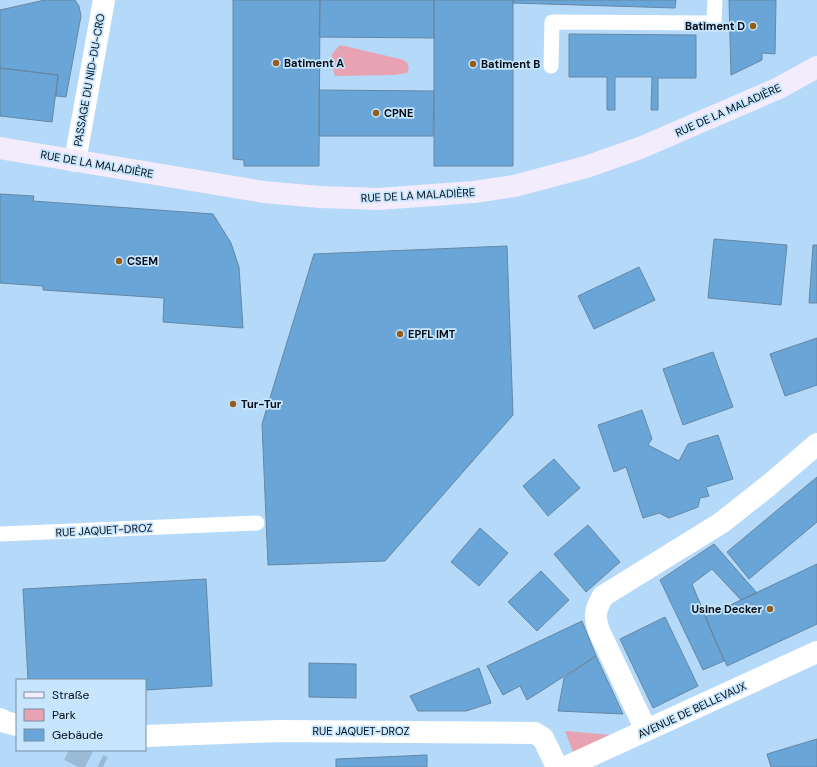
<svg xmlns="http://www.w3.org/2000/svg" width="817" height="767" font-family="'DM Sans',sans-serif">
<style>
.green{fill:#e7a3b2}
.building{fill:#69a5d7;stroke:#6687a4}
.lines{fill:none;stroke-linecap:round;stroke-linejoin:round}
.highway-tunnel{stroke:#9abad6;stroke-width:22;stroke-dasharray:22 11;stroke-linecap:butt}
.lane{stroke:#fff;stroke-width:15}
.street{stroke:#fff;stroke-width:22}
.secondary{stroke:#f3ecfd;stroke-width:22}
.poi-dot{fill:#965c19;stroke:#c8e5fe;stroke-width:1.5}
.labels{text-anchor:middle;stroke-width:3.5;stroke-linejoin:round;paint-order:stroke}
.poi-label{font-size:11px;font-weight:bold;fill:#020d17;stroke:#c8e5fe;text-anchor:start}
.street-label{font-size:11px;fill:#020d17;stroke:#c8e5fe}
</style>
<rect width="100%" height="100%" fill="#b5d9f8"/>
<!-- green -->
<path class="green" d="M 340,45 L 400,59 C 407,61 411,65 407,73 L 394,75 L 335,76 L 332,65 L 332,54 Z
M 565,731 L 612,735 L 573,752 Z"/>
<!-- building -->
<path class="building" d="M 45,0 L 75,0 L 79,6 L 81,16 L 66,97 L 56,96 L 58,75 L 0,68 L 0,10 Z
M 233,0 L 320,0 L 319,166 L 244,166 L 244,160 L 233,159 Z
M 320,0 L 434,0 L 434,38 L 319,37 Z
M 434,0 L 513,0 L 513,166 L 434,166 Z
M 513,0 L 676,0 L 675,8 L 513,3 Z
M 729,0 L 776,0 L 775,54 L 762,53 L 762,60 L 731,75 Z
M 569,34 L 696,35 L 696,78 L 658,78 L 658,110 L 651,110 L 652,77 L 615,77 L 615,110 L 607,110 L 607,77 L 569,77 Z
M 0,68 L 58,75 L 52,122 L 0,116 Z
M 319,90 L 434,91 L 433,136 L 319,136 Z
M 0,194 L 34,196 L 33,201 L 213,214 L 231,243 L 239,267 L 243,328 L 163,322 L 164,298 L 43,290 L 43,286 L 0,283 Z
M 714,239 L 787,245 L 781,305 L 708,298 Z
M 813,245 L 817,245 L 817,303 L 809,303 Z
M 507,246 L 513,415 L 385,561 L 268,565 L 262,424 L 314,254 Z
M 639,267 L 655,300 L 594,329 L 578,296 Z
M 817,338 L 817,385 L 785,396 L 770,354 Z
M 713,352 L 733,407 L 683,425 L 663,369 Z
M 642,410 L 652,439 L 648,445 L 679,461 L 688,444 L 718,435 L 733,479 L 706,487 L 709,496 L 700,498 L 698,507 L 669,518 L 659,513 L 643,518 L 626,467 L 614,472 L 598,425 Z
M 554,459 L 580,488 L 548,516 L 523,486 Z
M 817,477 L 817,522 L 749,579 L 727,552 Z
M 588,525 L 620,562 L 586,592 L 554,554 Z
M 480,528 L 508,553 L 479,586 L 451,562 Z
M 714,544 L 757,593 L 741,600 L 712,569 L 692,584 L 724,661 L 703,670 L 660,580 Z
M 817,564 L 817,624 L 727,666 L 705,617 Z
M 541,571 L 569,600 L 537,631 L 508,602 Z
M 206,579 L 212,686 L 145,690 L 145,680 L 28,680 L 23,589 Z
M 665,617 L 698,686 L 653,708 L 620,639 Z
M 582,621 L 596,656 L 527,700 L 520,686 L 503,695 L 487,666 Z
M 596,656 L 623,714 L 558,711 L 564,678 Z
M 309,663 L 356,664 L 356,698 L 309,697 Z
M 479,668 L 491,703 L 466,711 L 418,711 L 410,696 Z
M 817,739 L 817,767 L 771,767 L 767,754 Z
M 427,755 L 427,767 L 336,767 L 336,759 Z"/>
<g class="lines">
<!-- highway-tunnel -->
<path class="highway-tunnel" d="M 69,750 L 103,767"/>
<!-- lane -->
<path class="lane" d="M 551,66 L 552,22 L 714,23 L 715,0
M 0,534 L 257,523"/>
<!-- street -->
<path class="street" d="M 75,161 L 104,0
M 0,719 L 5,722 L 17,725
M 646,730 L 599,631 C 594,616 595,610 603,596 L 721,523 L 768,486 L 817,444
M 145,736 L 279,731 L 535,733 L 543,738 L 557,767
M 566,767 L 817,652"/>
<!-- secondary -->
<path class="secondary" d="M 0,148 L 264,192 L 320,197 L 378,199 L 474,192 L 514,186 L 586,167 L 640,148 L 779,88 L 817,67"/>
</g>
<!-- markers -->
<g class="poi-dot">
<circle cx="753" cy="26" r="4"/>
<circle cx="276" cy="63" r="4"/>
<circle cx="473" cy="64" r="4"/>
<circle cx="376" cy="113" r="4"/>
<circle cx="119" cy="261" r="4"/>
<circle cx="400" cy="334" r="4"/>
<circle cx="233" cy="404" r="4"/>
<circle cx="770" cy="609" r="4"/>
</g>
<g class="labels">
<!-- poi labels -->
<g class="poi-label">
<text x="745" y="30" text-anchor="end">Batiment D</text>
<text x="284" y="67">Batiment A</text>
<text x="481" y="68">Batiment B</text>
<text x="384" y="117">CPNE</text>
<text x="127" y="265">CSEM</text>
<text x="408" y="338">EPFL IMT</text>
<text x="241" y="408">Tur-Tur</text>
<text x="762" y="613" text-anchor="end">Usine Decker</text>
</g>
<!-- street labels -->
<g class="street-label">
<text transform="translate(89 80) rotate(-80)" y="4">PASSAGE DU NID-DU-CRO</text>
<text transform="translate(728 110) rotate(-24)" y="4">RUE DE LA MALADIÈRE</text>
<text transform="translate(97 164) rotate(10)" y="4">RUE DE LA MALADIÈRE</text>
<text transform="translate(418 195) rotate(-3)" y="4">RUE DE LA MALADIÈRE</text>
<text transform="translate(104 530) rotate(-3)" y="4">RUE JAQUET-DROZ</text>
<text transform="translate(692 710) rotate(-25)" y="4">AVENUE DE BELLEVAUX</text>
<text x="361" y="735">RUE JAQUET-DROZ</text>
</g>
</g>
<!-- legend -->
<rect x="16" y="679" width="130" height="72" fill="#c8e5fe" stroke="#798fa2"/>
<rect x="24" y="692" width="20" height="6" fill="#f3ecfd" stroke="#798fa2"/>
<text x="52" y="699" font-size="12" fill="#020d17">Straße</text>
<rect x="24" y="709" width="20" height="12" fill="#e7a3b2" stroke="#798fa2"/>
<text x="52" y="719" font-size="12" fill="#020d17">Park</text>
<rect x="24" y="729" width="20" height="12" fill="#69a5d7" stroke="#798fa2"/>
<text x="52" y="739" font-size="12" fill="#020d17">Gebäude</text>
</svg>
